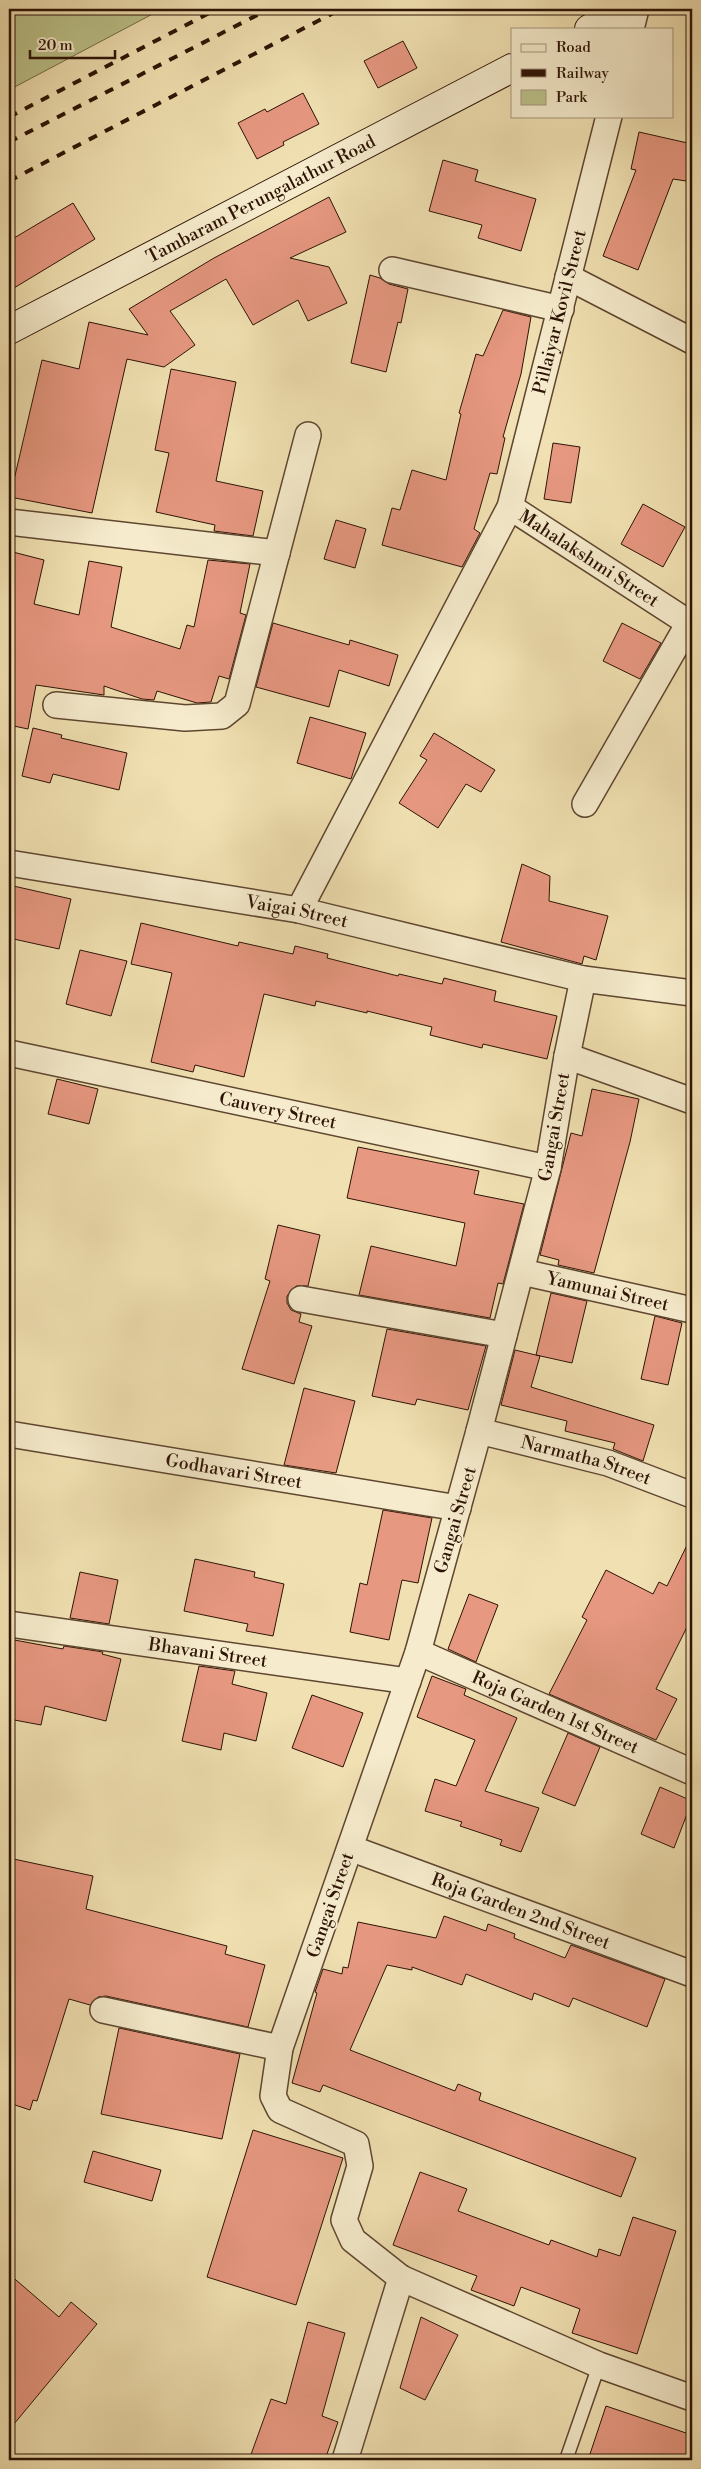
<svg xmlns="http://www.w3.org/2000/svg" width="701" height="2469" font-family="'Libre Bodoni',serif">
<style>
.green{fill:#bcc28a;stroke:#746a48}
.building{fill:#e79881;stroke:#2d1305}
.lines{fill:none;stroke-linecap:round;stroke-linejoin:round}
.lane-casing{stroke:#5e4630;stroke-width:15}
.street-casing{stroke:#5e4630;stroke-width:28}
.secondary-casing{stroke:#2d1305;stroke-width:30}
.lane{stroke:#f6eccd;stroke-width:12}
.street{stroke:#f6eccd;stroke-width:25}
.secondary{stroke:#f6eccd;stroke-width:28}
.rail{stroke:#2d1305;stroke-width:4;stroke-dasharray:9 9;stroke-linecap:butt}
.labels{text-anchor:middle;stroke-width:4;stroke-linejoin:round;paint-order:stroke}
.street-label{font-size:18px;fill:#2d1305;stroke:#f6eccd}
</style>
<rect width="100%" height="100%" fill="#f1e1b2"/>
<filter id="stains"><feTurbulence type="fractalNoise" baseFrequency=".004" numOctaves="4"/><feColorMatrix values="0 0 0 0 .2 0 0 0 0 .09 0 0 0 0 .02 0 0 0 .5 -.17"/></filter>
<radialGradient id="worn" r=".72"><stop offset=".6" stop-color="#630" stop-opacity="0"/><stop offset="1" stop-color="#630" stop-opacity=".3"/></radialGradient>
<!-- green -->
<path class="green" d="M 9,9 L 162,9 L 9,90 Z"/>
<!-- building -->
<path class="building" d="M 403,41 L 417,68 L 378,88 L 364,61 Z
M 303,93 L 319,124 L 283,142 L 284,145 L 257,159 L 238,123 L 265,109 L 267,112 Z
M 639,132 L 692,144 L 692,152 L 686,181 L 673,179 L 638,270 L 603,256 L 636,170 L 631,169 Z
M 443,160 L 478,170 L 475,181 L 536,199 L 521,251 L 478,238 L 482,225 L 429,211 Z
M 329,197 L 346,232 L 290,258 L 329,267 L 347,303 L 308,321 L 298,300 L 253,325 L 226,279 L 170,311 L 195,345 L 164,367 L 127,359 L 92,513 L 10,497 L 42,360 L 79,369 L 89,322 L 148,335 L 129,309 L 214,258 Z
M 73,203 L 95,239 L 9,291 L 9,241 Z
M 370,275 L 380,278 L 389,284 L 408,289 L 401,323 L 398,322 L 386,372 L 351,363 Z
M 503,310 L 531,317 L 521,374 L 503,437 L 505,438 L 497,474 L 490,473 L 474,529 L 480,533 L 462,567 L 382,545 L 392,508 L 400,510 L 412,470 L 446,480 L 461,414 L 459,413 L 476,354 L 483,356 Z
M 171,369 L 236,382 L 216,481 L 263,491 L 253,536 L 214,531 L 215,525 L 156,512 L 169,453 L 155,450 Z
M 553,443 L 580,447 L 571,503 L 544,499 Z
M 643,504 L 685,527 L 663,567 L 621,544 Z
M 336,520 L 366,529 L 355,568 L 324,559 Z
M 9,551 L 44,560 L 34,604 L 79,615 L 89,561 L 122,567 L 111,627 L 180,649 L 187,625 L 194,627 L 208,560 L 250,564 L 240,613 L 246,615 L 229,679 L 219,676 L 211,702 L 197,703 L 157,691 L 154,700 L 142,699 L 104,686 L 104,695 L 36,685 L 28,729 L 9,725 Z
M 273,623 L 349,645 L 350,640 L 398,655 L 389,686 L 339,670 L 329,707 L 256,687 Z
M 622,623 L 661,643 L 640,679 L 603,661 Z
M 310,717 L 366,733 L 351,779 L 297,763 Z
M 33,728 L 62,735 L 61,738 L 127,753 L 119,790 L 53,774 L 50,783 L 22,776 Z
M 434,733 L 495,770 L 481,792 L 466,784 L 438,828 L 399,803 L 427,760 L 420,756 Z
M 522,864 L 550,876 L 549,901 L 608,916 L 596,960 L 584,956 L 582,964 L 501,942 Z
M 9,885 L 71,899 L 59,949 L 9,938 Z
M 141,923 L 238,946 L 239,942 L 293,954 L 295,946 L 328,954 L 327,958 L 398,976 L 399,974 L 442,984 L 444,978 L 496,991 L 494,1001 L 557,1016 L 547,1059 L 483,1044 L 482,1048 L 430,1035 L 432,1027 L 367,1011 L 367,1013 L 316,1001 L 315,1006 L 264,994 L 244,1077 L 195,1065 L 193,1072 L 151,1062 L 172,973 L 131,964 Z
M 80,950 L 127,961 L 111,1016 L 66,1004 Z
M 57,1079 L 98,1089 L 89,1124 L 48,1114 Z
M 592,1089 L 639,1099 L 630,1142 L 594,1273 L 558,1265 L 559,1260 L 540,1255 L 571,1133 L 582,1136 Z
M 358,1147 L 479,1171 L 474,1194 L 524,1204 L 503,1284 L 498,1283 L 490,1318 L 359,1295 L 371,1246 L 456,1266 L 465,1223 L 347,1198 Z
M 278,1225 L 320,1235 L 308,1286 L 296,1286 L 287,1296 L 287,1303 L 291,1310 L 301,1314 L 299,1322 L 312,1326 L 294,1384 L 242,1369 L 270,1281 L 265,1279 Z
M 551,1293 L 587,1301 L 572,1363 L 536,1355 Z
M 655,1316 L 682,1323 L 668,1385 L 641,1379 Z
M 387,1329 L 486,1346 L 468,1410 L 417,1399 L 415,1405 L 372,1396 Z
M 515,1350 L 540,1356 L 531,1387 L 654,1425 L 643,1461 L 613,1449 L 615,1443 L 565,1431 L 567,1421 L 501,1405 Z
M 304,1388 L 355,1401 L 336,1473 L 284,1465 Z
M 383,1510 L 432,1518 L 418,1583 L 402,1580 L 389,1640 L 350,1632 L 360,1583 L 367,1585 Z
M 692,1535 L 692,1617 L 656,1689 L 677,1699 L 656,1740 L 549,1694 L 587,1620 L 582,1617 L 606,1570 L 653,1594 L 659,1582 L 667,1586 Z
M 195,1559 L 255,1572 L 254,1577 L 284,1584 L 273,1636 L 246,1631 L 248,1624 L 184,1611 Z
M 80,1572 L 118,1580 L 109,1624 L 70,1618 Z
M 469,1594 L 498,1605 L 476,1662 L 448,1649 Z
M 9,1639 L 63,1649 L 64,1646 L 103,1652 L 102,1654 L 121,1659 L 106,1721 L 45,1706 L 41,1725 L 9,1719 Z
M 199,1666 L 235,1671 L 232,1684 L 267,1693 L 256,1741 L 224,1733 L 221,1750 L 182,1741 Z
M 432,1676 L 466,1689 L 464,1695 L 517,1718 L 485,1791 L 539,1808 L 521,1852 L 500,1845 L 502,1840 L 460,1826 L 462,1822 L 425,1811 L 435,1779 L 456,1786 L 475,1740 L 417,1717 Z
M 312,1695 L 363,1713 L 343,1767 L 292,1748 Z
M 568,1733 L 600,1747 L 575,1806 L 542,1793 Z
M 660,1787 L 692,1801 L 674,1848 L 641,1834 Z
M 9,1858 L 93,1876 L 86,1909 L 227,1946 L 225,1954 L 265,1965 L 248,2027 L 106,1996 L 98,1997 L 90,2005 L 69,1999 L 37,2101 L 33,2100 L 30,2110 L 9,2103 Z
M 444,1916 L 486,1931 L 488,1924 L 515,1934 L 514,1938 L 565,1958 L 571,1945 L 665,1979 L 647,2027 L 573,1998 L 569,2007 L 534,1993 L 532,2000 L 466,1974 L 462,1985 L 412,1967 L 412,1970 L 387,1965 L 350,2050 L 455,2091 L 458,2084 L 481,2093 L 479,2100 L 636,2158 L 621,2197 L 323,2085 L 320,2092 L 292,2083 L 317,1993 L 315,1992 L 323,1969 L 342,1974 L 343,1967 L 348,1968 L 358,1922 L 436,1938 Z
M 119,2028 L 240,2054 L 222,2139 L 101,2114 Z
M 253,2130 L 343,2158 L 296,2305 L 207,2277 Z
M 93,2151 L 161,2170 L 152,2201 L 84,2182 Z
M 420,2172 L 467,2189 L 458,2211 L 549,2245 L 551,2240 L 597,2257 L 599,2249 L 620,2256 L 633,2217 L 676,2231 L 637,2354 L 572,2333 L 580,2309 L 521,2287 L 514,2306 L 471,2290 L 477,2276 L 393,2245 Z
M 9,2274 L 59,2317 L 71,2302 L 97,2324 L 9,2430 Z
M 421,2317 L 458,2335 L 425,2400 L 400,2388 Z
M 308,2322 L 345,2333 L 322,2416 L 338,2422 L 325,2460 L 249,2460 L 271,2399 L 286,2404 Z
M 606,2406 L 692,2435 L 692,2460 L 588,2460 Z"/>
<g class="lines">
<defs>
<path id="lane" d="M 566,2460 L 599,2365"/>
<g id="street">
<path d="M 631,29 L 636,9"/>
<path d="M 392,270 L 561,309"/>
<path d="M 568,277 L 692,341"/>
<path id="s1" d="M 510,507 L 692,625"/>
<path d="M 9,522 L 277,553"/>
<path d="M 56,705 L 185,718 L 222,716 L 237,704 L 308,435"/>
<path d="M 585,804 L 689,623"/>
<path id="s2" d="M 9,863 L 299,910 L 583,979 L 692,993"/>
<path id="s3" d="M 299,910 L 510,507 L 609,116"/>
<path d="M 583,979 L 567,1056 L 548,1168 L 479,1431 L 418,1652 L 280,2048 L 273,2096 L 280,2110 L 356,2144 L 360,2166 L 344,2220 L 353,2240 L 401,2278 L 599,2365 L 692,2398"/>
<path id="s4" d="M 9,1053 L 548,1168"/>
<path d="M 567,1056 L 692,1101"/>
<path id="s5" d="M 522,1272 L 692,1310"/>
<path d="M 301,1299 L 504,1335"/>
<path id="s6" d="M 479,1431 L 608,1463 L 692,1495"/>
<path id="s7" d="M 9,1434 L 458,1508"/>
<path id="s8" d="M 9,1624 L 408,1681"/>
<path id="s9" d="M 418,1652 L 692,1772"/>
<path id="s10" d="M 350,1848 L 692,1974"/>
<path d="M 103,2010 L 280,2048"/>
<path d="M 345,2460 L 401,2278"/>
</g>
<g id="secondary">
<path d="M 589,29 L 627,9"/>
<path id="s11" d="M 9,330 L 512,68"/>
</g>
</defs>
<!-- lane casing -->
<use href="#lane" class="lane-casing"/>
<!-- street casing -->
<use href="#street" class="street-casing"/>
<!-- secondary casing -->
<use href="#secondary" class="secondary-casing"/>
<!-- lane -->
<use href="#lane" class="lane"/>
<!-- street -->
<use href="#street" class="street"/>
<!-- secondary -->
<use href="#secondary" class="secondary"/>
<!-- rail -->
<path class="rail" d="M 9,117 L 217,9
M 9,142 L 269,9
M 9,181 L 341,9"/>
</g>
<g class="labels">
<!-- street labels -->
<g class="street-label">
<text dy="6" stroke="none"><textPath href="#s11" startOffset="284">Tambaram Perungalathur Road</textPath></text>
<text dy="6" stroke="none"><textPath href="#s3" startOffset="656">Pillaiyar Kovil Street</textPath></text>
<text dy="6" stroke="none"><textPath href="#s1" startOffset="94">Mahalakshmi Street</textPath></text>
<text dy="6" stroke="none"><textPath href="#s2" startOffset="292">Vaigai Street</textPath></text>
<text dy="6" stroke="none"><textPath href="#s4" startOffset="275">Cauvery Street</textPath></text>
<text transform="translate(554 1127) rotate(-80)" y="6">Gangai Street</text>
<text dy="6" stroke="none"><textPath href="#s5" startOffset="88">Yamunai Street</textPath></text>
<text dy="6" stroke="none"><textPath href="#s6" startOffset="111">Narmatha Street</textPath></text>
<text dy="6" stroke="none"><textPath href="#s7" startOffset="228">Godhavari Street</textPath></text>
<text transform="translate(455 1520) rotate(-74)" y="6">Gangai Street</text>
<text dy="6" stroke="none"><textPath href="#s8" startOffset="201">Bhavani Street</textPath></text>
<text dy="6" stroke="none"><textPath href="#s9" startOffset="150">Roja Garden 1st Street</textPath></text>
<text transform="translate(330 1905) rotate(-71)" y="6">Gangai Street</text>
<text dy="6" stroke="none"><textPath href="#s10" startOffset="182">Roja Garden 2nd Street</textPath></text>
</g>
</g>
<!-- margin -->
<rect width="701" height="2469" fill="none" stroke="#f1e1b2" stroke-width="30"/>
<rect x="10" y="10" width="681" height="2449" fill="none" stroke="#2d1305" stroke-width="2.5"/>
<rect x="15" y="15" width="671" height="2439" fill="none" stroke="#2d1305"/>
<!-- legend -->
<rect x="511" y="28" width="162" height="90" fill="#f6eccd" stroke="#a6957d"/>
<rect x="521" y="44" width="25" height="8" fill="#f6eccd" stroke="#a6957d"/>
<text x="556" y="52" font-size="15" fill="#2d1305">Road</text>
<rect x="521" y="69" width="25" height="8" fill="#2d1305" stroke="#a6957d"/>
<text x="556" y="78" font-size="15" fill="#2d1305">Railway</text>
<rect x="521" y="90" width="25" height="15" fill="#bcc28a" stroke="#a6957d"/>
<text x="556" y="102" font-size="15" fill="#2d1305">Park</text>
<!-- scale -->
<path d="M30 50v8h85v-8" fill="none" stroke="#2d1305" stroke-width="2.5"/>
<text x="38" y="50" font-size="15" fill="#2d1305" stroke="#f6eccd" stroke-width="4" paint-order="stroke">20 m</text>
<rect width="100%" height="100%" filter="url(#stains)"/>
<rect width="100%" height="100%" fill="url(#worn)"/>
</svg>
